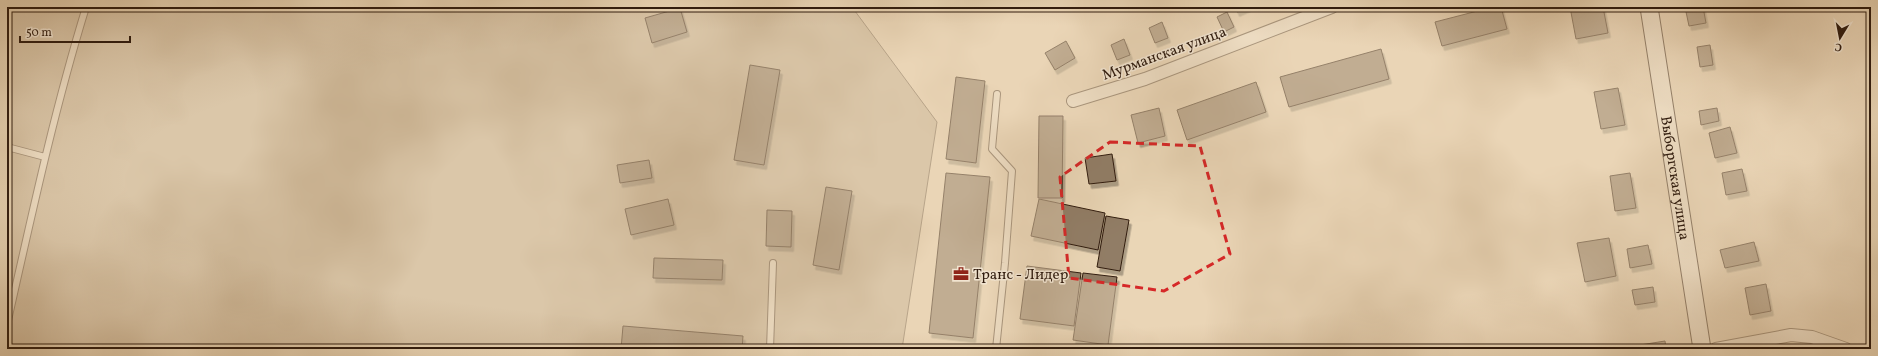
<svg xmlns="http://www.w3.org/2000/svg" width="1878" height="356" font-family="Vollkorn,serif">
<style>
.green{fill:#cab69a;stroke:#7d6954}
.building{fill:#917d66;stroke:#301c0f;filter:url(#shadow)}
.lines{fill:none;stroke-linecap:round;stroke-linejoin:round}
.lane-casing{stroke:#5e4a39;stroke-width:8}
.street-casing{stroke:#5e4a39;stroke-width:14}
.secondary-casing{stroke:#301c0f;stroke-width:19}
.lane{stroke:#f1e4d0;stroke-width:6}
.street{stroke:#f1e4d0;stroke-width:12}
.secondary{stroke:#f1e4d0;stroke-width:17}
.marked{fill:none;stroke:#d62828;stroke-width:3;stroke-dasharray:8 5;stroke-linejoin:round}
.labels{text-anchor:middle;stroke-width:3;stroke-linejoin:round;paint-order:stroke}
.street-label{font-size:15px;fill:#301c0f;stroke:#f1e4d0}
.poi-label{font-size:15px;fill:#301c0f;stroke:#f1e4d0;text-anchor:start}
</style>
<defs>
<filter id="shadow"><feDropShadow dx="2.5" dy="4.5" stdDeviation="0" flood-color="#0004"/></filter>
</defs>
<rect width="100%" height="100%" fill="#ead6b6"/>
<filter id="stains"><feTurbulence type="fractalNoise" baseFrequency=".005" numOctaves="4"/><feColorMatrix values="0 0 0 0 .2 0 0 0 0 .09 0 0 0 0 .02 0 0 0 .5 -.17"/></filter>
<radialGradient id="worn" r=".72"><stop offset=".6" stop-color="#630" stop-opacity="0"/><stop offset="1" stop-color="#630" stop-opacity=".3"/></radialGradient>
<!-- green -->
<path class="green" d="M 7,7 L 852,7 L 937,122 L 902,349 L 7,349 Z"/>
<!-- building -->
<path class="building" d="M 1235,7 L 1248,7 L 1237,12 Z
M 1493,7 L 1501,7 L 1507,29 L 1442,46 L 1435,22 Z
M 1570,7 L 1603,7 L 1608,33 L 1576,39 Z
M 1685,7 L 1703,7 L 1706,23 L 1689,26 Z
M 680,8 L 687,32 L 652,43 L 645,18 Z
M 1227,12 L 1234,27 L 1224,32 L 1217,17 Z
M 1162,22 L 1168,38 L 1155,43 L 1149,28 Z
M 1124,39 L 1130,55 L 1117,60 L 1111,45 Z
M 1066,41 L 1075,58 L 1055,70 L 1045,53 Z
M 1710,45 L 1713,65 L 1700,67 L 1697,47 Z
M 1381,49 L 1389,79 L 1289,107 L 1280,77 Z
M 750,65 L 780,70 L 764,165 L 734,160 Z
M 956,77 L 985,81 L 976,163 L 946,159 Z
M 1256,82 L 1266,112 L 1187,140 L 1177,110 Z
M 1618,88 L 1625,125 L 1601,129 L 1594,92 Z
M 1159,108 L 1165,136 L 1138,143 L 1131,115 Z
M 1717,108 L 1719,121 L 1701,125 L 1699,111 Z
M 1039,116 L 1063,116 L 1062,198 L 1038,198 Z
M 1730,127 L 1737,153 L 1715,158 L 1709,133 Z
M 1112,154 L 1116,181 L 1089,184 L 1085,158 Z
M 649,160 L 652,178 L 620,183 L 617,165 Z
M 1742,169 L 1747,191 L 1726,195 L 1722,173 Z
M 946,173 L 990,177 L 973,338 L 929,333 Z
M 1630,173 L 1636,208 L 1615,211 L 1610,176 Z
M 826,187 L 852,191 L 839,270 L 813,265 Z
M 668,199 L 674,225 L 631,235 L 625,209 Z
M 1039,199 L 1105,213 L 1098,250 L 1031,236 Z
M 767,210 L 792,211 L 791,247 L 766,246 Z
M 1106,216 L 1129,220 L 1120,271 L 1097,267 Z
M 1609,238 L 1616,276 L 1585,282 L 1577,243 Z
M 1754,242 L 1759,261 L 1725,268 L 1720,250 Z
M 1648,245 L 1652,264 L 1630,268 L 1627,249 Z
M 654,258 L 723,260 L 722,280 L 653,278 Z
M 1027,266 L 1081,273 L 1074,326 L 1020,319 Z
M 1083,273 L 1117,277 L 1108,345 L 1073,340 Z
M 1766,284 L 1771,311 L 1750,315 L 1745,288 Z
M 1653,287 L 1655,302 L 1635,305 L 1632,290 Z
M 623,326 L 743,336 L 742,349 L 621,349 Z
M 1665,341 L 1666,349 L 1641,349 L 1640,345 Z
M 1011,345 L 1036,349 L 1011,349 Z"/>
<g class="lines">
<defs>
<path id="lane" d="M 7,147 L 45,157
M 7,325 C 31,218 54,111 86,7
M 770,349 L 773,263
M 996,349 L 1005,263 L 1012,171 L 992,149 L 997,94"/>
<path id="street" d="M 1073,101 L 1145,79 L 1332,7
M 1716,349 L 1791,335 L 1812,337 L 1846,349"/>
<g id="secondary">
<path id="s1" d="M 1649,7 L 1702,349"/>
</g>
</defs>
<!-- lane casing -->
<use href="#lane" class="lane-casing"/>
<!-- street casing -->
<use href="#street" class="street-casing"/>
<!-- secondary casing -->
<use href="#secondary" class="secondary-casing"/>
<!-- lane -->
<use href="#lane" class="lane"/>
<!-- street -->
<use href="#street" class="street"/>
<!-- secondary -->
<use href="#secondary" class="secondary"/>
</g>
<!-- marked area -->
<path d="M0 0H1878V356H0ZM 1110,142 L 1200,146 L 1230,254 L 1164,291 L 1069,278 L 1060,177 Z" fill="#ead6b6" fill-opacity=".55" fill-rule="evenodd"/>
<path class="marked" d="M 1110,142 L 1200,146 L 1230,254 L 1164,291 L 1069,278 L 1060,177 Z"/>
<!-- icons -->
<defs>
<symbol id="office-bare" viewBox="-9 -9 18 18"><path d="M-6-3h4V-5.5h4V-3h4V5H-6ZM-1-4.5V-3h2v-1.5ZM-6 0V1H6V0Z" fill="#8f2418" stroke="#f1e4d0" stroke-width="2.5" paint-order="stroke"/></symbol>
</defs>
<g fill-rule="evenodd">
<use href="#office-bare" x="950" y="263" width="22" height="22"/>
</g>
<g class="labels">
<!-- street labels -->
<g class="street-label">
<text transform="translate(1164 53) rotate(-20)" y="5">Мурманская улица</text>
<text dy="5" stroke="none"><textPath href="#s1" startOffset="173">Выборгская улица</textPath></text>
</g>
<!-- poi labels -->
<g class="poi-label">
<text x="973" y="279">Транс - Лидер</text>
</g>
</g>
<!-- margin -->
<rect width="1878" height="356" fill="none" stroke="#ead6b6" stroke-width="24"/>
<rect x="8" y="8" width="1862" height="340" fill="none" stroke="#301c0f" stroke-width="2"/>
<rect x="12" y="12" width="1854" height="332" fill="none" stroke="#301c0f"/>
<!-- north arrow -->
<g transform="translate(1840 38) rotate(190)" stroke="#f1e4d0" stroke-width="3" paint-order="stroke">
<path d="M0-3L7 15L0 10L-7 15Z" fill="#301c0f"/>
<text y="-6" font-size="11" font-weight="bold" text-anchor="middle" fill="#301c0f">С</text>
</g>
<!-- scale -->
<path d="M20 36v6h110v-6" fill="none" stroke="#301c0f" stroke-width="2"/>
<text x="26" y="36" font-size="12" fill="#301c0f" stroke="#f1e4d0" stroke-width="3" paint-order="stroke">50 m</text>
<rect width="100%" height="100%" filter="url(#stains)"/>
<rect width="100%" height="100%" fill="url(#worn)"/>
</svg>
